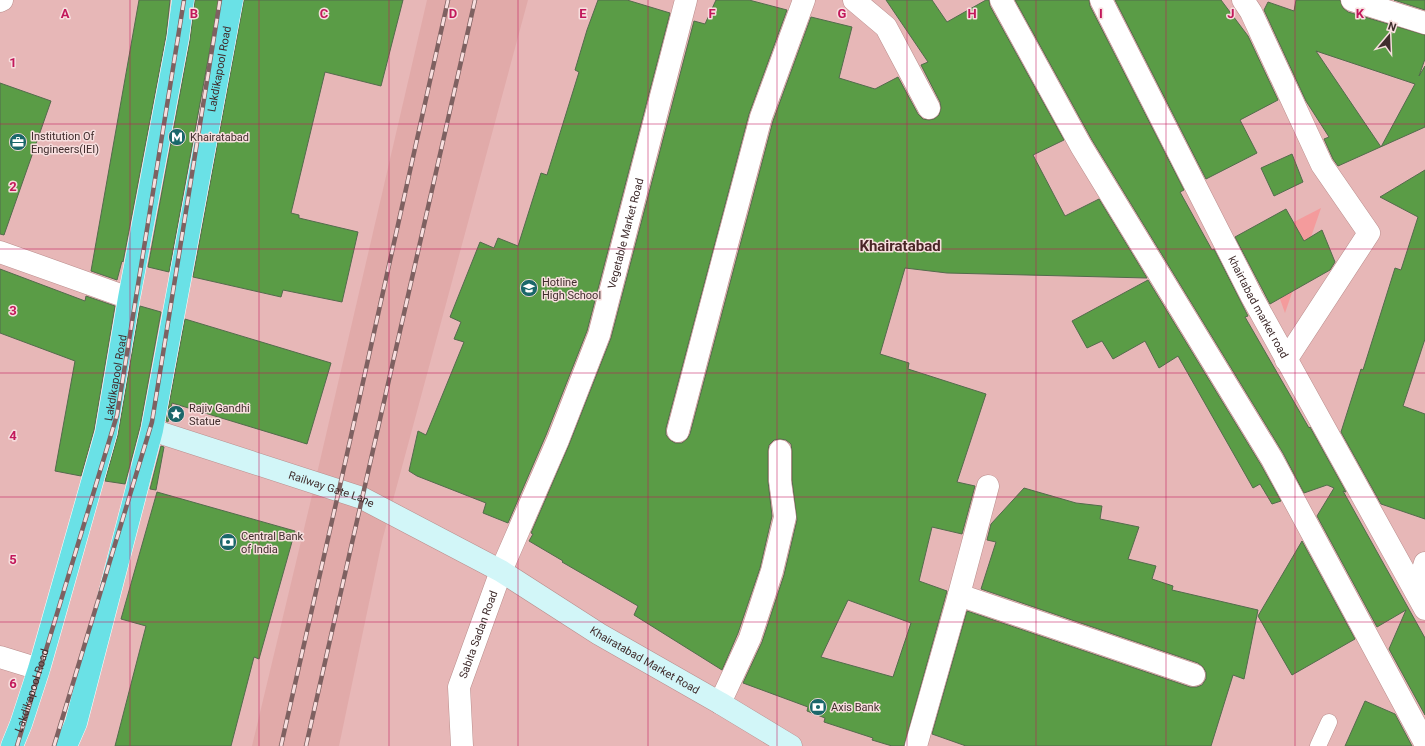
<svg xmlns="http://www.w3.org/2000/svg" width="1425" height="746" font-family="Roboto,sans-serif">
<style>
.built{fill:#e1aaa9}
.green{fill:#f49b9c}
.building{fill:#5a9c46;stroke:#536b4c;fill-rule:evenodd}
.lines{fill:none;stroke-linecap:round;stroke-linejoin:round}
.lane-casing{stroke:#ba8d8c;stroke-width:17}
.street-casing{stroke:#ba8d8c;stroke-width:23}
.secondary-casing{stroke:#ba8d8c;stroke-width:23}
.highway-casing{stroke:#fff;stroke-width:23}
.lane{stroke:#fff;stroke-width:16}
.street{stroke:#fff;stroke-width:22}
.secondary{stroke:#d2f6f8;stroke-width:22}
.highway{stroke:#6ae1e6;stroke-width:22}
.rail-casing{stroke:#7e6161;stroke-width:4.5}
.rail{stroke:#f7dede;stroke-width:3;stroke-dasharray:9;stroke-linecap:butt}
.grid{fill:none;stroke:#c2185b;stroke-width:1;stroke-opacity:0.55}
.labels{text-anchor:middle;stroke-width:3;stroke-linejoin:round;paint-order:stroke}
.street-label{font-size:11px;fill:#402d2d;stroke:#f7dede}
.poi-label{font-size:11px;fill:#402d2d;stroke:#f7dede;text-anchor:start}
.district-label{font-size:15px;font-weight:bold;fill:#482425;stroke:#f7dede}
.grid-label{font-size:13px;text-anchor:middle;font-weight:bold;fill:#c2185b;stroke:#f7dede;stroke-width:3;stroke-linejoin:round;paint-order:stroke}
</style>
<rect width="100%" height="100%" fill="#e7b7b7"/>
<!-- built -->
<path class="built" d="M 427,0 L 528,0 L 382,541 L 339,746 L 252,746 L 309,508 Z"/>
<!-- green -->
<path class="green" d="M 1321,208 L 1285,313 L 1259,240 Z"/>
<!-- building -->
<path class="building" d="M 139,0 L 170,0 L 166,36 L 123,262 L 122,261 L 117,280 L 91,271 Z
M 195,0 L 219,0 L 169,272 L 148,267 L 190,40 Z
M 244,0 L 403,0 L 381,86 L 325,72 L 291,213 L 299,215 L 299,218 L 358,232 L 342,302 L 283,290 L 281,297 L 193,277 Z
M 598,0 L 627,0 L 670,13 L 587,331 L 546,435 L 508,523 L 483,513 L 486,503 L 417,476 L 409,471 L 418,431 L 426,435 L 464,342 L 454,339 L 461,322 L 450,317 L 480,242 L 494,248 L 498,238 L 518,246 L 541,173 L 547,175 L 579,72 L 575,70 L 587,30 Z
M 716,0 L 749,0 L 787,10 L 749,114 L 666,428 L 666,435 L 670,440 L 675,443 L 682,443 L 687,439 L 690,434 L 773,121 L 811,17 L 852,27 L 839,78 L 875,89 L 898,77 L 918,114 L 923,119 L 929,120 L 934,119 L 939,115 L 941,108 L 940,102 L 921,65 L 928,62 L 886,0 L 932,0 L 947,22 L 986,0 L 989,0 L 990,6 L 1064,140 L 1033,155 L 1065,216 L 1099,199 L 1147,278 L 947,273 L 905,268 L 880,354 L 909,363 L 908,369 L 986,394 L 957,482 L 975,486 L 962,534 L 932,527 L 919,581 L 947,591 L 904,746 L 892,746 L 872,740 L 873,738 L 824,722 L 825,718 L 807,711 L 808,707 L 743,683 L 762,642 L 784,575 L 797,520 L 792,480 L 792,451 L 791,444 L 786,440 L 780,439 L 774,440 L 769,445 L 768,451 L 768,481 L 772,516 L 760,568 L 738,633 L 722,670 L 634,615 L 638,606 L 562,562 L 563,561 L 529,541 L 533,534 L 531,533 L 569,445 L 611,338 L 694,21 L 705,24 ZM 848,600 L 911,623 L 893,677 L 821,657 Z
M 1015,0 L 1089,0 L 1090,6 L 1184,190 L 1180,192 L 1212,250 L 1214,249 L 1248,316 L 1245,317 L 1309,428 L 1310,427 L 1346,492 L 1343,491 L 1425,638 L 1425,715 L 1389,649 L 1406,610 L 1377,627 L 1317,516 L 1334,488 L 1327,485 L 1304,493 L 1283,453 L 1092,140 Z
M 1115,0 L 1221,0 L 1248,36 L 1278,100 L 1240,120 L 1257,153 L 1206,179 Z
M 1296,0 L 1340,0 L 1343,8 L 1348,12 L 1425,35 L 1425,59 L 1419,76 L 1425,66 L 1425,127 L 1338,166 L 1333,159 L 1324,139 L 1329,137 L 1306,101 L 1264,10 L 1268,2 L 1294,11 ZM 1316,51 L 1415,84 L 1381,147 Z
M 1394,0 L 1425,0 L 1425,10 Z
M 0,83 L 51,101 L 4,235 L 0,234 Z
M 1292,154 L 1303,182 L 1274,196 L 1261,168 Z
M 1425,170 L 1425,339 L 1403,406 L 1425,414 L 1425,519 L 1381,504 L 1341,432 L 1361,369 L 1363,370 L 1395,268 L 1401,270 L 1418,217 L 1380,197 Z
M 1286,209 L 1304,241 L 1322,230 L 1335,262 L 1330,270 L 1270,304 L 1235,237 Z
M 0,269 L 85,301 L 86,296 L 115,306 L 94,430 L 81,476 L 55,471 L 75,361 L 0,333 Z
M 1148,280 L 1261,465 L 1281,501 L 1272,504 L 1260,484 L 1253,488 L 1178,356 L 1159,368 L 1145,341 L 1113,359 L 1102,341 L 1087,348 L 1072,321 Z
M 140,306 L 161,312 L 140,427 L 125,484 L 105,481 L 118,435 Z
M 185,319 L 331,363 L 307,444 L 172,403 L 168,422 L 166,421 Z
M 161,446 L 164,447 L 156,490 L 150,489 Z
M 1024,488 L 1076,503 L 1102,506 L 1100,519 L 1139,527 L 1128,559 L 1156,566 L 1152,579 L 1173,586 L 1172,590 L 1258,610 L 1244,679 L 1233,675 L 1211,746 L 966,746 L 932,734 L 967,611 L 1190,687 L 1197,687 L 1202,685 L 1206,679 L 1206,672 L 1203,667 L 1198,663 L 981,589 L 996,542 L 987,540 L 991,524 Z
M 157,492 L 295,531 L 259,659 L 254,657 L 231,746 L 115,746 L 146,626 L 121,619 Z
M 1302,541 L 1355,639 L 1292,675 L 1258,616 Z
M 1365,701 L 1395,714 L 1412,746 L 1345,746 Z"/>
<g class="lines">
<defs>
<path id="lane" d="M 1318,746 L 1329,722"/>
<g id="street">
<path d="M 854,0 L 886,27 L 929,108"/>
<path d="M 1001,0 L 1081,146 L 1272,459 L 1425,743"/>
<path id="s1" d="M 1101,0 L 1252,297 L 1425,609"/>
<path d="M 1243,0 L 1251,12 L 1322,165 L 1369,233 L 1286,360"/>
<path d="M 1352,0 L 1425,23"/>
<path d="M 0,1 L 2,0"/>
<path d="M 0,252 L 129,298"/>
<path d="M 678,431 L 725,252 L 761,117 L 804,0"/>
<path d="M 1416,592 L 1425,563"/>
<path d="M 959,595 L 1194,675"/>
<path d="M 0,657 L 39,669"/>
<path d="M 720,703 L 750,638 L 772,571 L 785,517 L 780,481 L 780,451"/>
<path id="s2" d="M 462,746 L 459,687 L 501,571 L 558,440 L 599,335 L 686,0"/>
<path d="M 916,746 L 957,602 L 988,486"/>
</g>
<g id="secondary">
<path id="s3" d="M 152,430 L 362,498 L 501,571 L 599,634 L 720,703 L 791,746"/>
</g>
<g id="highway">
<path id="s4" d="M 12,746 L 21,724 L 39,669 L 106,433 L 129,298 L 178,38 L 183,0"/>
<path id="s5" d="M 66,746 L 76,723 L 152,430 L 232,0"/>
</g>
</defs>
<!-- lane casing -->
<use href="#lane" class="lane-casing"/>
<!-- street casing -->
<use href="#street" class="street-casing"/>
<!-- secondary casing -->
<use href="#secondary" class="secondary-casing"/>
<!-- highway casing -->
<use href="#highway" class="highway-casing"/>
<!-- lane -->
<use href="#lane" class="lane"/>
<!-- street -->
<use href="#street" class="street"/>
<!-- secondary -->
<use href="#secondary" class="secondary"/>
<!-- highway -->
<use href="#highway" class="highway"/>
<defs>
<path id="rail" d="M 17,746 L 117,415 L 184,0
M 54,746 L 152,422 L 220,0
M 281,746 L 339,490 L 448,0
M 306,746 L 475,0"/>
</defs>
<!-- rail casing -->
<use href="#rail" class="rail-casing"/>
<!-- rail -->
<use href="#rail" class="rail"/>
</g>
<!-- grid -->
<path class="grid" d="M 130,0 L 130,746M 259,0 L 259,746M 389,0 L 389,746M 518,0 L 518,746M 648,0 L 648,746M 777,0 L 777,746M 907,0 L 907,746M 1036,0 L 1036,746M 1166,0 L 1166,746M 1295,0 L 1295,746M 0,124 L 1425,124M 0,249 L 1425,249M 0,373 L 1425,373M 0,497 L 1425,497M 0,622 L 1425,622"/>
<!-- icons -->
<defs>
<symbol id="metro-disc" viewBox="-11 -11 22 22"><circle r="9.5" fill="#1a676a" stroke="#f7dede"/><path d="M-5.5 5V-5H-3L0 0L3-5H5.5V5H3V-.5L0 4L-3-.5V5Z" fill="#fff"/></symbol>
<symbol id="office-disc" viewBox="-11 -11 22 22"><circle r="9.5" fill="#1a676a" stroke="#f7dede"/><path d="M-6-3h4V-5.5h4V-3h4V5H-6ZM-1-4.5V-3h2v-1.5ZM-6 0V1H6V0Z" fill="#fff"/></symbol>
<symbol id="university-disc" viewBox="-11 -11 22 22"><circle r="9.5" fill="#1a676a" stroke="#f7dede"/><path d="M0-5L7-2L0 1L-7-2ZM-4 1L0 2.5L4 1V4Q0 6-4 4Z" fill="#fff"/></symbol>
<symbol id="sight-disc" viewBox="-11 -11 22 22"><circle r="9.5" fill="#1a676a" stroke="#f7dede"/><path d="M0-6L1.8-2.2L6-1.7L2.9 1.2L3.7 5.4L0 3.3L-3.7 5.4L-2.9 1.2L-6-1.7L-1.8-2.2Z" fill="#fff"/></symbol>
<symbol id="bank-disc" viewBox="-11 -11 22 22"><circle r="9.5" fill="#1a676a" stroke="#f7dede"/><path d="M-6-4H6V4H-6ZM0-2.3a2.3 2.3 0 1 0 0 4.6a2.3 2.3 0 1 0 0-4.6Z" fill="#fff"/></symbol>
</defs>
<g fill-rule="evenodd">
<use href="#metro-disc" x="167" y="127" width="20" height="20"/>
<use href="#office-disc" x="8" y="132" width="20" height="20"/>
<use href="#university-disc" x="519" y="278" width="20" height="20"/>
<use href="#sight-disc" x="166" y="404" width="20" height="20"/>
<use href="#bank-disc" x="218" y="532" width="20" height="20"/>
<use href="#bank-disc" x="808" y="697" width="20" height="20"/>
</g>
<g class="labels">
<!-- street labels -->
<g class="street-label">
<text dy="4" stroke="none"><textPath href="#s5" startOffset="695">Lakdikapool Road</textPath></text>
<text dy="4" stroke="none"><textPath href="#s2" startOffset="543">Vegetable Market Road</textPath></text>
<text dy="4" stroke="none"><textPath href="#s1" startOffset="345">khairtabad market road</textPath></text>
<text dy="4" stroke="none"><textPath href="#s4" startOffset="383">Lakdikapool Road</textPath></text>
<text dy="4" stroke="none"><textPath href="#s3" startOffset="189">Railway Gate Lane</textPath></text>
<text dy="4" stroke="none"><textPath href="#s2" startOffset="115">Sabita Sadan Road</textPath></text>
<text dy="4" stroke="none"><textPath href="#s3" startOffset="547">Khairatabad Market Road</textPath></text>
<text dy="4" stroke="none"><textPath href="#s4" startOffset="59">Lakdikapool Road</textPath></text>
</g>
<!-- poi labels -->
<g class="poi-label">
<text x="31" y="140">Institution Of<tspan x="31" dy="13">Engineers(IEI)</tspan></text>
<text x="190" y="141">Khairatabad</text>
<text x="542" y="286">Hotline<tspan x="542" dy="13">High School</tspan></text>
<text x="189" y="412">Rajiv Gandhi<tspan x="189" dy="13">Statue</tspan></text>
<text x="241" y="540">Central Bank<tspan x="241" dy="13">of India</tspan></text>
<text x="831" y="711">Axis Bank</text>
</g>
<!-- district labels -->
<g class="district-label">
<text x="900" y="251">Khairatabad</text>
</g>
</g>
<g class="grid-label">
<text x="65" y="18">A</text>
<text x="194" y="18">B</text>
<text x="324" y="18">C</text>
<text x="453" y="18">D</text>
<text x="583" y="18">E</text>
<text x="712" y="18">F</text>
<text x="842" y="18">G</text>
<text x="972" y="18">H</text>
<text x="1101" y="18">I</text>
<text x="1231" y="18">J</text>
<text x="1360" y="18">K</text>
<text x="13" y="67">1</text>
<text x="13" y="191">2</text>
<text x="13" y="315">3</text>
<text x="13" y="440">4</text>
<text x="13" y="564">5</text>
<text x="13" y="688">6</text>
</g>
<!-- north arrow -->
<g transform="translate(1389 36) rotate(19)" stroke="#f7dede" stroke-width="3" paint-order="stroke">
<path d="M0-3L7 15L0 10L-7 15Z" fill="#402d2d"/>
<text y="-6" font-size="11" font-weight="bold" text-anchor="middle" fill="#402d2d">N</text>
</g>
</svg>
